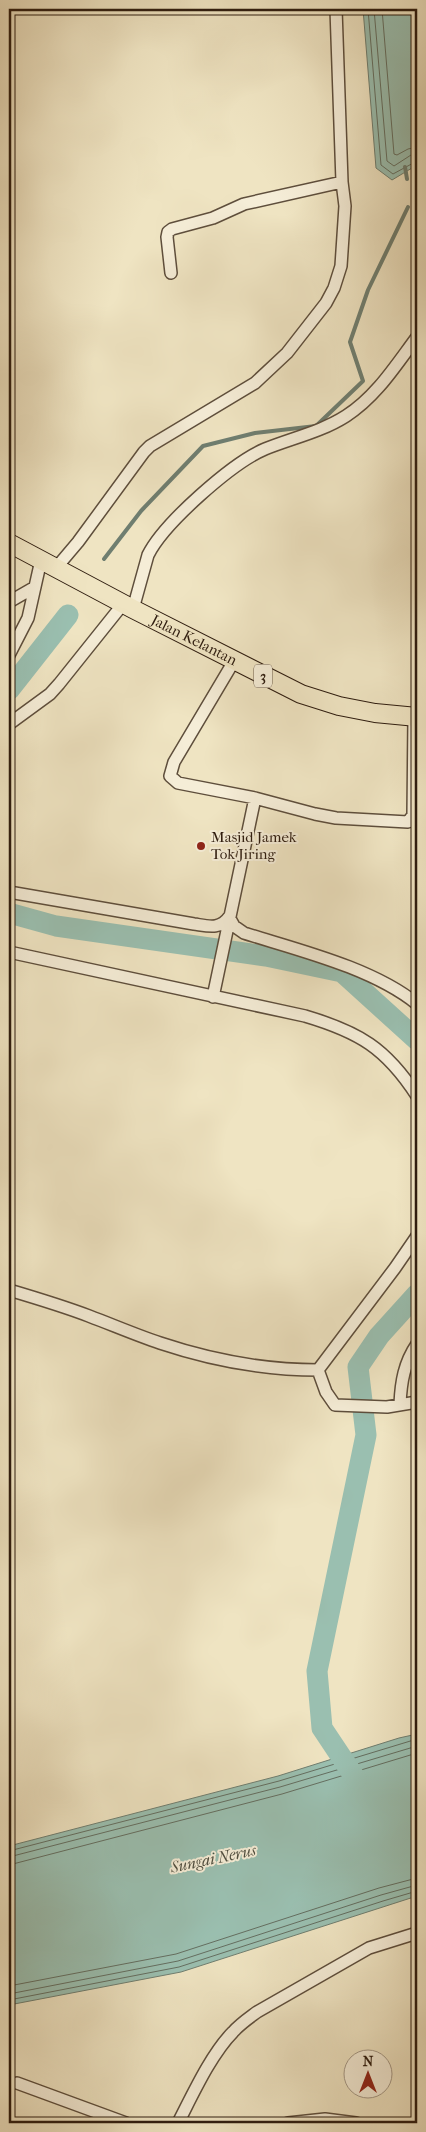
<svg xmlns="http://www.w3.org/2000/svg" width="426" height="2132" font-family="'IM FELL French Canon',serif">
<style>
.water{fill:#9abfb0;stroke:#6f7e70}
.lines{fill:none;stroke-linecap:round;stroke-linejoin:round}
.shore{stroke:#646e60;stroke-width:1}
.stream{stroke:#6f7e70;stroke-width:4}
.river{stroke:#9abfb0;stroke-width:21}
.minor-casing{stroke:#5e4e3c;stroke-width:14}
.trunk-casing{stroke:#2e1c0f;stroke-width:20}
.minor{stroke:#f5edd7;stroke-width:11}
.trunk{stroke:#efe4c2;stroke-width:18}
.poi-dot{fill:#8f2418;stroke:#f5edd7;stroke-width:2}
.labels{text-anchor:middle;stroke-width:4;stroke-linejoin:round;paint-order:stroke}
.shield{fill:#f5edd7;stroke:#6a5b4b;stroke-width:1}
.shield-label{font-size:14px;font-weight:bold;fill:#2e1c0f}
.street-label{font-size:15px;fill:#2e1c0f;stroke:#f5edd7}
.poi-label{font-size:15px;fill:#2e1c0f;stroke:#f5edd7;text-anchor:start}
.water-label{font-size:16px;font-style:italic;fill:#4e4d3f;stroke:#f5edd7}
</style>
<rect width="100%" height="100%" fill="#efe4c2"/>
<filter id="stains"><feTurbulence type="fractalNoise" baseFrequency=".004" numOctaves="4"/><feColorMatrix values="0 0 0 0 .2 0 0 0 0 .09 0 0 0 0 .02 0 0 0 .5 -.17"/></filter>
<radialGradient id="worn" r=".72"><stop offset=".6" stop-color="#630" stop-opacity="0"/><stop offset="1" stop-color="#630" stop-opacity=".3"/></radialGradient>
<!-- water -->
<path class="water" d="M 363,9 L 417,9 L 417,165 L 392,180 L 376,168 Z
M 417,1734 L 417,1896 L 181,1972 L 9,2005 L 9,1846 L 278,1776 L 399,1738 Z"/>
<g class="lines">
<!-- shore -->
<path class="shore" d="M 368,9 L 381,165 L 393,174 L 417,161
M 374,9 L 387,161 L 394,166 L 411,155 L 417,154
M 382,9 L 394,154 L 397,155 L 408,149 L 417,147
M 9,1851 L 279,1781 L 417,1739
M 9,1857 L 280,1787 L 417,1746
M 9,1865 L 282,1794 L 417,1753
M 9,1986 L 176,1954 L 379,1888 L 417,1878
M 9,1994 L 178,1961 L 381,1895 L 417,1885
M 9,2000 L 179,1967 L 383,1901 L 417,1891"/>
<!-- stream -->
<path class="stream" d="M 405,167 L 407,179
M 104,559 L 141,511 L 203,446 L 255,433 L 316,426 L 363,381 L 350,342 L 368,290 L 408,207"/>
<!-- river -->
<path class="river" d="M 9,690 L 68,615
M 9,913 L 56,926 L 266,956 L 342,972 L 417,1040
M 356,1779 L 322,1728 L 317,1671 L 366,1435 L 358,1367 L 379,1336 L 417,1294"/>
<defs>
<path id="minor" d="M 171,273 L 167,237 L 168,232 L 172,229 L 213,218 L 244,204 L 342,182
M 56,568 L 78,542 L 144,452 L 150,446 L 255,383 L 287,353 L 326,303 L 334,288 L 341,266 L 345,206 L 342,182 L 336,9
M 9,602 L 35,587
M 133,609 L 148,555 C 164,523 232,463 265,449 C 292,438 321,432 346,416 C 376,397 396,365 417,337
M 9,655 L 28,618 L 41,560
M 234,661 L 174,762 L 170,776 L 178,783 L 255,798 L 315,814 L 336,818 L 408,822 L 413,815 L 414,716
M 9,724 L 50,694 L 59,684 L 123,604
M 9,892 L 194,924 C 208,926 220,930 229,917 L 234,926 L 244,933 C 298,950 373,968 417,1004
M 9,952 L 305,1016 C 359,1032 386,1048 417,1096
M 213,997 L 255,798
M 9,1290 C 36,1298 63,1306 89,1316 C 113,1325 136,1335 160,1343 C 211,1360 265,1370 318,1370
M 318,1370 L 395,1268 L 417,1236
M 318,1370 L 326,1392 L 335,1405 L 387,1407 L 417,1402
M 400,1404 C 401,1382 404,1363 417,1344
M 17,2083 L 126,2123
M 178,2123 C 192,2096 211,2054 233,2032 C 240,2024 249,2018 257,2012 L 369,1948 L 417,1933
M 288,2123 L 325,2119 L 356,2123"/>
<g id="trunk">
<path id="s1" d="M 9,543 L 133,609 L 301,694 L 339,706 L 375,713 L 417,717"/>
</g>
</defs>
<!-- minor casing -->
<use href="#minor" class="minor-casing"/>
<!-- trunk casing -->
<use href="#trunk" class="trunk-casing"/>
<!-- minor -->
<use href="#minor" class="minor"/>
<!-- trunk -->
<use href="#trunk" class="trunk"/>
</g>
<!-- markers -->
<circle class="poi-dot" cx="201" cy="846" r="5"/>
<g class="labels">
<!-- shield labels -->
<rect class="shield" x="254" y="664.5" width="18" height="23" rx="4"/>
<g class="shield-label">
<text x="263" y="681">3</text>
</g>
<!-- street labels -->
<g class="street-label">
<text dy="5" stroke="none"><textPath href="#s1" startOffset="209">Jalan Kelantan</textPath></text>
</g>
<!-- poi labels -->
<g class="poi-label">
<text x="211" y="842">Masjid Jamek<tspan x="211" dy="17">Tok Jiring</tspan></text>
</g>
<!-- water labels -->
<g class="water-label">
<text transform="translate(213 1858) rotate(-12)" y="6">Sungai Nerus</text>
</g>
</g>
<!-- margin -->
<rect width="426" height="2132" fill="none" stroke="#efe4c2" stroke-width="30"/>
<rect x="10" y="10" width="406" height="2112" fill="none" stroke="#2e1c0f" stroke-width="2.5"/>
<rect x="15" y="15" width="396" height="2102" fill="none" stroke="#2e1c0f"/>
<!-- north arrow -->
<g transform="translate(368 2074)"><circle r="24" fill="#f5edd7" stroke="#a59987"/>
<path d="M0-4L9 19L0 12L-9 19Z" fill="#8f2418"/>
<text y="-8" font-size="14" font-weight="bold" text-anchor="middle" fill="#2e1c0f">N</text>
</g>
<rect width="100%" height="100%" filter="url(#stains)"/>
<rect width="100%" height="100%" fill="url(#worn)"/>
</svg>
